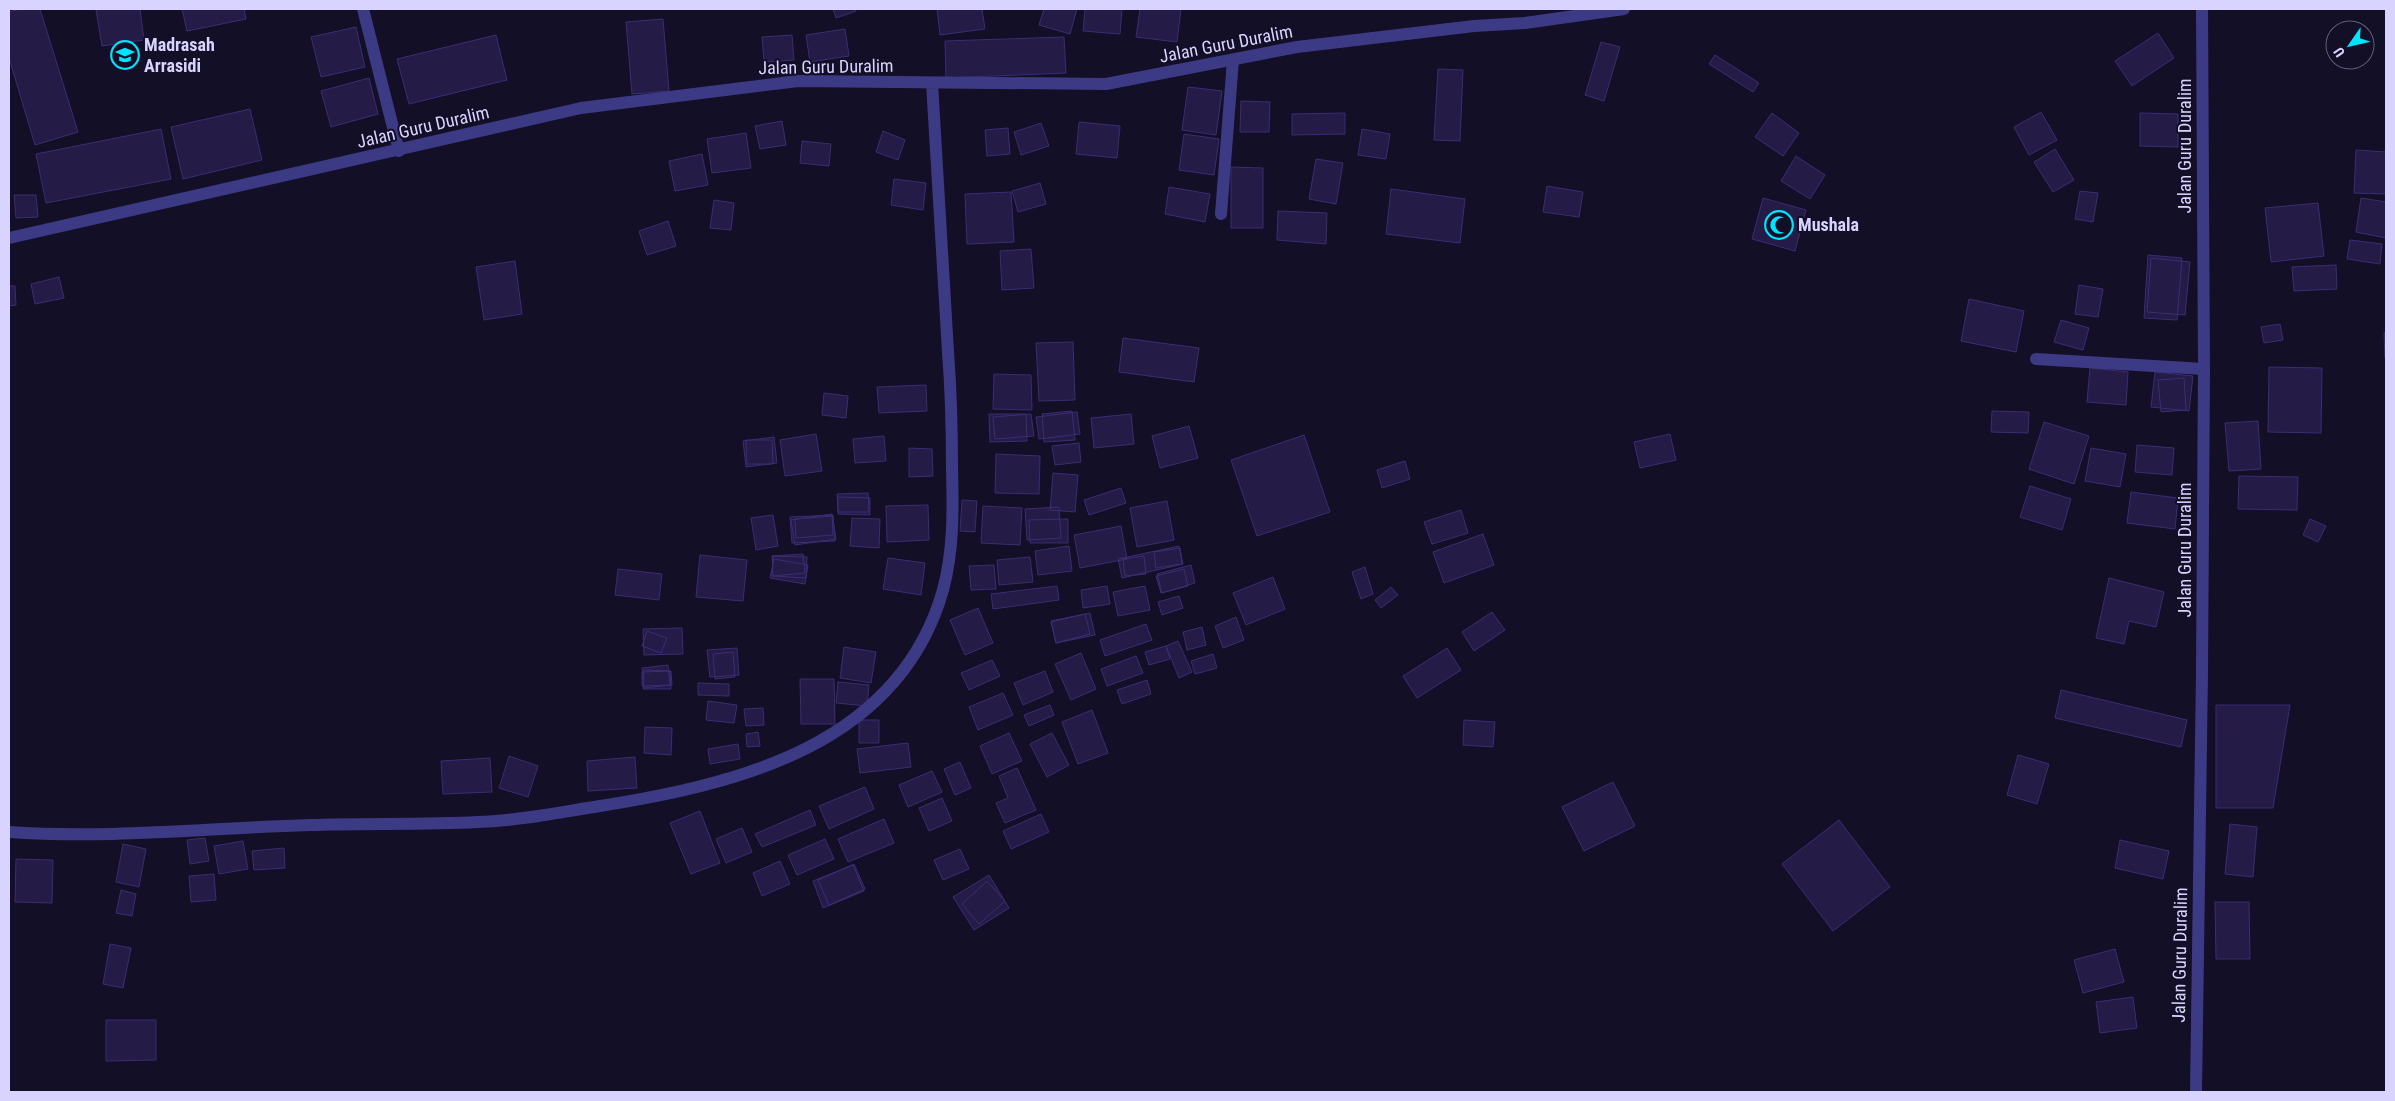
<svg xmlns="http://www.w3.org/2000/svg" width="2395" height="1101" font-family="'Roboto Condensed',sans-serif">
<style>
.building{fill:#241b47;stroke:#3b2d73}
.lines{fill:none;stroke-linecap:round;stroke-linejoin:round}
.minor{stroke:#3d3a85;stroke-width:12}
.labels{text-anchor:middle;stroke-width:4;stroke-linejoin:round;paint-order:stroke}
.street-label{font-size:18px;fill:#d9d4ff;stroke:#130f26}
.poi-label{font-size:18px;font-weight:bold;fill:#d9d4ff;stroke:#130f26;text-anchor:start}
</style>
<rect width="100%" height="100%" fill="#130f26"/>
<!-- building -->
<path class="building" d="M 20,9 L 40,9 L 78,132 L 35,145 L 9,58 L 9,12 Z
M 104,9 L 140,9 L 144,40 L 102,46 L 96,10 Z
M 182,9 L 244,9 L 246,19 L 187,31 Z
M 833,9 L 855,9 L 856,11 L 836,18 Z
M 937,9 L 982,9 L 985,29 L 940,35 Z
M 1044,9 L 1077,9 L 1070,34 L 1039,25 Z
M 1085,9 L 1122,9 L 1120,34 L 1083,31 Z
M 1140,9 L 1181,9 L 1177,42 L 1136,37 Z
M 663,19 L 669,91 L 632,94 L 626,22 Z
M 356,27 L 365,67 L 321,77 L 311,37 Z
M 845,29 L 849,56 L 810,62 L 806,35 Z
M 2158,33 L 2174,58 L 2132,86 L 2115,61 Z
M 496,35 L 507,80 L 409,104 L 397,59 Z
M 792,35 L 794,60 L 764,62 L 762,37 Z
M 1064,37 L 1066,73 L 946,78 L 945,41 Z
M 1601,42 L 1620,47 L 1604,101 L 1585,95 Z
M 1715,55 L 1759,83 L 1753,92 L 1709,64 Z
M 1438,69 L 1463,70 L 1460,141 L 1434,140 Z
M 369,78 L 378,114 L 331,127 L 321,91 Z
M 1188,87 L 1222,91 L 1216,135 L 1182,130 Z
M 1241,101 L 1270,102 L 1269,132 L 1240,132 Z
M 250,109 L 262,160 L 183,179 L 171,127 Z
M 2041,112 L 2057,140 L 2029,155 L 2014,127 Z
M 1345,113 L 1345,134 L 1292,135 L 1292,114 Z
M 1772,113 L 1799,133 L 1783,156 L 1755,137 Z
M 2140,113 L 2178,114 L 2178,147 L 2140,146 Z
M 782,121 L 786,145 L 760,149 L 755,126 Z
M 1079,122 L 1120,126 L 1117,158 L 1076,154 Z
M 1041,123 L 1049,146 L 1021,155 L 1014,132 Z
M 1008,128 L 1010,154 L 987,156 L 985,130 Z
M 161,129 L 171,179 L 46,203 L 36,154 Z
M 1362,129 L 1390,134 L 1386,159 L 1358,155 Z
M 883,131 L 905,140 L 898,160 L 876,152 Z
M 746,133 L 751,168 L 712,173 L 707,139 Z
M 1184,134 L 1219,139 L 1214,175 L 1179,170 Z
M 802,141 L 831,144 L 829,166 L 800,163 Z
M 2055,149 L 2074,180 L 2053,192 L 2034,162 Z
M 2356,150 L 2386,152 L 2386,194 L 2354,193 Z
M 702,154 L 708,185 L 675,191 L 669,161 Z
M 1796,156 L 1825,175 L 1810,199 L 1781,181 Z
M 1316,159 L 1343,163 L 1336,204 L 1309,199 Z
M 1231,167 L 1263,168 L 1263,228 L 1231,228 Z
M 894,179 L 926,183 L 923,210 L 891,205 Z
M 1040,183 L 1046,204 L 1018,212 L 1012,191 Z
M 1547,186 L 1583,192 L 1579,217 L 1543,212 Z
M 1169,187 L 1210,194 L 1205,222 L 1165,214 Z
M 1391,189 L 1465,199 L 1460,243 L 1386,234 Z
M 2080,191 L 2098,193 L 2093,222 L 2075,219 Z
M 1011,192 L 1014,242 L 967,244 L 965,194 Z
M 14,195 L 36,195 L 38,217 L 16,218 Z
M 1763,198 L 1806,210 L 1795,251 L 1752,239 Z
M 2361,198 L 2386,202 L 2386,238 L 2356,232 Z
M 714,200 L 734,203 L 731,230 L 710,228 Z
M 2318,203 L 2324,256 L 2271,262 L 2265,208 Z
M 1278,211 L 1327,213 L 1326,244 L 1277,240 Z
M 668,221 L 676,246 L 647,255 L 639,231 Z
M 2350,240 L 2382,244 L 2380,264 L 2347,259 Z
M 1031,249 L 1034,288 L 1002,290 L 1000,251 Z
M 2148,255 L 2182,258 L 2177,320 L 2144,318 Z
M 2151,258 L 2190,262 L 2185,315 L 2147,312 Z
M 515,261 L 522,314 L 484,320 L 476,267 Z
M 2336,265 L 2337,289 L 2294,291 L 2292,267 Z
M 59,277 L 64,298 L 35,304 L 31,284 Z
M 2079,285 L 2103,289 L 2098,317 L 2075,314 Z
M 9,286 L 15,286 L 16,305 L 9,306 Z
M 1969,299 L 2024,311 L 2016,352 L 1961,341 Z
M 2061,320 L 2089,328 L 2083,350 L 2054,342 Z
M 2280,324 L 2283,340 L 2264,343 L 2261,327 Z
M 2386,332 L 2386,358 L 2385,358 L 2384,333 Z
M 1123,338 L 1199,348 L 1194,382 L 1119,372 Z
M 1073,342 L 1075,400 L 1039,401 L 1036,343 Z
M 2269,367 L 2322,368 L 2321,433 L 2268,432 Z
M 2090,368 L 2128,372 L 2126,405 L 2087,402 Z
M 2155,372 L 2193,376 L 2189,411 L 2151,407 Z
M 994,374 L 1031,375 L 1032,410 L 993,409 Z
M 2184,378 L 2186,410 L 2161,412 L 2158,380 Z
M 926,385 L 927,411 L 879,413 L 877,387 Z
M 824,393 L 848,396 L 846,418 L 822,415 Z
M 1072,411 L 1075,440 L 1044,442 L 1042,414 Z
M 1992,411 L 2029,412 L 2028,433 L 1991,432 Z
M 1077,412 L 1080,434 L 1039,439 L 1036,417 Z
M 989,414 L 1026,414 L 1027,441 L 990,442 Z
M 1031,414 L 1034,436 L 995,439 L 993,417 Z
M 1131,414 L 1134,444 L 1094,448 L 1091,418 Z
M 2258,421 L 2261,469 L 2229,471 L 2225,423 Z
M 2044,422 L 2089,436 L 2074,484 L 2029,469 Z
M 1189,426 L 1198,458 L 1160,468 L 1152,436 Z
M 816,434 L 822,471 L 785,476 L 780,440 Z
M 1670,434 L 1676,460 L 1640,468 L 1634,442 Z
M 1304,435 L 1330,512 L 1257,536 L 1231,460 Z
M 884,436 L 886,461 L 855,463 L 853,439 Z
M 774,437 L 777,463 L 746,467 L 743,441 Z
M 746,440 L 772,440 L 773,464 L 747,464 Z
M 1079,443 L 1081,462 L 1055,465 L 1052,446 Z
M 2137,445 L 2174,448 L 2172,475 L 2135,472 Z
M 909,448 L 932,449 L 933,476 L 909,477 Z
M 2091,448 L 2126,454 L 2120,487 L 2085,481 Z
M 996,454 L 1040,456 L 1039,494 L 995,493 Z
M 1405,461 L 1410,479 L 1382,488 L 1377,470 Z
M 1053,473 L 1078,475 L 1075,512 L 1050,510 Z
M 2239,476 L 2298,477 L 2297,510 L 2238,509 Z
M 2030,486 L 2071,499 L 2062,530 L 2020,517 Z
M 1121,488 L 1126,503 L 1089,515 L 1084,500 Z
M 2131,492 L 2178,498 L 2175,529 L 2127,523 Z
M 868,493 L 869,512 L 838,512 L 837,494 Z
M 838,497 L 870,498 L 870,515 L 838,514 Z
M 962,500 L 977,501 L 975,532 L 960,531 Z
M 1167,501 L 1174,540 L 1137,547 L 1130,508 Z
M 928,505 L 929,540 L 887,542 L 886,506 Z
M 983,506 L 1022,508 L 1020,545 L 981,543 Z
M 1059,507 L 1061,538 L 1027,540 L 1025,509 Z
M 1461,510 L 1468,533 L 1432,544 L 1424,522 Z
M 832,514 L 836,539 L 795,545 L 791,520 Z
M 773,515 L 778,546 L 756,550 L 751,518 Z
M 833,515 L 835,541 L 792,543 L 790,517 Z
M 832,516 L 833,535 L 796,538 L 795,519 Z
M 852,518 L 880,519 L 879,548 L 850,546 Z
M 1068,519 L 1068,543 L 1030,543 L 1029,520 Z
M 2310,519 L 2326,526 L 2318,542 L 2303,535 Z
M 1121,526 L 1127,559 L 1080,568 L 1074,535 Z
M 1483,534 L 1494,565 L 1444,583 L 1433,552 Z
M 1069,546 L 1072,571 L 1038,575 L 1035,551 Z
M 1179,546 L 1183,564 L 1122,578 L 1118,559 Z
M 1180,548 L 1182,564 L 1156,568 L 1154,552 Z
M 803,554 L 805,573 L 773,576 L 772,556 Z
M 700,555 L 747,560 L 743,601 L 696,597 Z
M 773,556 L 807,557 L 806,578 L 772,576 Z
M 1144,556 L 1146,574 L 1125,576 L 1123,559 Z
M 1030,557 L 1033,582 L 999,585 L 997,560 Z
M 888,558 L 925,563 L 921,595 L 883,589 Z
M 774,559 L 808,565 L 805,584 L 770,578 Z
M 994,565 L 996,589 L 971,590 L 969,566 Z
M 1191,565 L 1195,583 L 1162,593 L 1157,574 Z
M 1365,567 L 1373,594 L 1361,599 L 1352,572 Z
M 618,569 L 662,574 L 659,600 L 615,595 Z
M 1184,569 L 1188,586 L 1161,593 L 1156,576 Z
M 1273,577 L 1285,609 L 1246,625 L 1233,593 Z
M 2109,578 L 2164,592 L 2156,627 L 2129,621 L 2124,644 L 2096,638 Z
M 1057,586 L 1059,600 L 993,609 L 991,594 Z
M 1107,586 L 1110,604 L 1083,608 L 1081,590 Z
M 1145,586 L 1150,610 L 1118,616 L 1113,592 Z
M 1391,587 L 1398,595 L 1381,608 L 1375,600 Z
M 1179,596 L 1183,608 L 1162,615 L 1158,602 Z
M 978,608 L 993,643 L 965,655 L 950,620 Z
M 1492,612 L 1505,630 L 1474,651 L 1462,632 Z
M 1090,613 L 1095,635 L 1056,643 L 1051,621 Z
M 1085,614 L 1090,634 L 1056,643 L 1051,622 Z
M 1236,617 L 1244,640 L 1223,648 L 1215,626 Z
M 1146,624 L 1152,640 L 1105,656 L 1100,640 Z
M 1202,627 L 1206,645 L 1187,650 L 1183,632 Z
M 682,628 L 683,654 L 644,655 L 643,629 Z
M 647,631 L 667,638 L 661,653 L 642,646 Z
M 1178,641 L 1192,672 L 1179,678 L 1166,646 Z
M 1166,646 L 1170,659 L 1149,665 L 1145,652 Z
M 844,647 L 876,652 L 871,683 L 840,678 Z
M 737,648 L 739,675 L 710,677 L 707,650 Z
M 1447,648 L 1461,670 L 1417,698 L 1403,676 Z
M 733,652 L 735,677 L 715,679 L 713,654 Z
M 1081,653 L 1096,689 L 1071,700 L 1055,664 Z
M 1213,654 L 1217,668 L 1195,674 L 1191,661 Z
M 1136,656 L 1143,673 L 1107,686 L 1101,669 Z
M 992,660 L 1000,676 L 969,690 L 961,673 Z
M 668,665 L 670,685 L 644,688 L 642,668 Z
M 644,670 L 670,671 L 671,689 L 643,689 Z
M 671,671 L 672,685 L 642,686 L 642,672 Z
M 1045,671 L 1053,692 L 1023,705 L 1014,683 Z
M 800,679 L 834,679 L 835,724 L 801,724 Z
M 1147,680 L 1151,694 L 1122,704 L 1117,690 Z
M 838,682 L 869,685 L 867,706 L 836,703 Z
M 698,683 L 729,684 L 729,696 L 698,695 Z
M 2061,690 L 2187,720 L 2181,747 L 2055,718 Z
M 1003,693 L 1013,715 L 978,730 L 969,707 Z
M 708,701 L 737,705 L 734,723 L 706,720 Z
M 1050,705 L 1054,715 L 1029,726 L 1024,715 Z
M 2216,705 L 2290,705 L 2273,808 L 2216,808 Z
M 763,708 L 764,725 L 746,726 L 744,709 Z
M 1092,710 L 1108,753 L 1078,764 L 1062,722 Z
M 859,720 L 879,720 L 879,743 L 859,743 Z
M 1464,720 L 1495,722 L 1493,747 L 1463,745 Z
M 645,727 L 672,728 L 671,755 L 644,753 Z
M 758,732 L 760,746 L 747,747 L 746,734 Z
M 1009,733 L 1022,761 L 992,774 L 980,746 Z
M 1052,733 L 1069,765 L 1047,777 L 1030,744 Z
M 908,743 L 911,767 L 860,773 L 857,749 Z
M 738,744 L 740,759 L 710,764 L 708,749 Z
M 2018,755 L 2049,764 L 2037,804 L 2007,795 Z
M 509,756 L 538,766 L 528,797 L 499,788 Z
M 635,757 L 637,788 L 588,791 L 587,761 Z
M 490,758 L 492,792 L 443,794 L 441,761 Z
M 960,762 L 971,788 L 955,795 L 944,769 Z
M 1017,768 L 1036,810 L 1005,823 L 996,803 L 1008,798 L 999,776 Z
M 932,771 L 942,792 L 908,807 L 899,785 Z
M 1613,782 L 1635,826 L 1584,851 L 1562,807 Z
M 865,787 L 874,809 L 829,829 L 819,806 Z
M 942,798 L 952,821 L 929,831 L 919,808 Z
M 810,810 L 816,825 L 762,847 L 755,834 Z
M 700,811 L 720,863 L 691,874 L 670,823 Z
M 1041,814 L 1049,832 L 1011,849 L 1003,831 Z
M 884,819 L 894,843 L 848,862 L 838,839 Z
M 1839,820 L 1890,887 L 1833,931 L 1782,864 Z
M 2230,824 L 2257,827 L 2253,877 L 2225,874 Z
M 742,828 L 752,852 L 726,863 L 716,839 Z
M 205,838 L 209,861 L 190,864 L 187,840 Z
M 825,839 L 834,859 L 797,875 L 788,855 Z
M 2120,840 L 2169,851 L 2163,879 L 2115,868 Z
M 243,841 L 248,869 L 219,874 L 214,846 Z
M 123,844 L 146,849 L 139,887 L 116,882 Z
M 284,848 L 285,868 L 254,870 L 252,851 Z
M 960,849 L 969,869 L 943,880 L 934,860 Z
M 16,859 L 53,860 L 52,903 L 15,902 Z
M 780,861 L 790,884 L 762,896 L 753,873 Z
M 854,864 L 865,889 L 829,905 L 818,880 Z
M 853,865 L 864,891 L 823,908 L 813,881 Z
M 214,874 L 216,900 L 191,902 L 189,876 Z
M 989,875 L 1009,908 L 974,930 L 953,897 Z
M 987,881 L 1005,901 L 979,924 L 962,904 Z
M 121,890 L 136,894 L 132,916 L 116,913 Z
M 2215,902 L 2249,902 L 2250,959 L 2216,959 Z
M 110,944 L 131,948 L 123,988 L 103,984 Z
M 2115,949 L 2124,982 L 2083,993 L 2074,960 Z
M 2133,997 L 2137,1028 L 2100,1033 L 2096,1002 Z
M 106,1020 L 156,1020 L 156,1060 L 106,1061 Z"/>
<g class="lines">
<!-- minor -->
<path class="minor" d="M 363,9 L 399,151
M 1221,214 L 1233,60
M 9,238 L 581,108 L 798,81 L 1106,84 L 1297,47 L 1474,26 L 1525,23 L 1624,9
M 2036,359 L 2204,369
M 9,832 C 109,839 209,828 309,825 C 365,823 422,825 478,822 C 518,821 560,812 600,806 C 739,784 899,745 943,590 C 954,549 953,509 952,467 C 952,429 951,391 948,352 C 943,262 937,173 932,83
M 2196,1092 L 2202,672 L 2204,369 L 2202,9"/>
</g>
<!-- icons -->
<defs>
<symbol id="school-ring" viewBox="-11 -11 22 22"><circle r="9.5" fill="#130f26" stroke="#00e5ff" stroke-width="1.5"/><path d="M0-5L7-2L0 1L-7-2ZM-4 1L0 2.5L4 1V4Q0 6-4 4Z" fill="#00e5ff"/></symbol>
<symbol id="mosque-ring" viewBox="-11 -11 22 22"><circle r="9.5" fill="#130f26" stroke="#00e5ff" stroke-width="1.5"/><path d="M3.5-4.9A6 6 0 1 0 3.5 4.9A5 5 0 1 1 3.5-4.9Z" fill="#00e5ff"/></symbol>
</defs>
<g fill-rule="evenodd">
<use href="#school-ring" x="109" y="39" width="32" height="32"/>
<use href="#mosque-ring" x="1763" y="209" width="32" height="32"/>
</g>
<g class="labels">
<!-- street labels -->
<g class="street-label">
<text transform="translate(1226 44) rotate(-11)" y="6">Jalan Guru Duralim</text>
<text transform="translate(826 67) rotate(-1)" y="6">Jalan Guru Duralim</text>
<text transform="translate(423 127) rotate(-13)" y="6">Jalan Guru Duralim</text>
<text transform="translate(2185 146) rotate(-90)" y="6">Jalan Guru Duralim</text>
<text transform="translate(2185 550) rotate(-90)" y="6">Jalan Guru Duralim</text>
<text transform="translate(2180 955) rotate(-89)" y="6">Jalan Guru Duralim</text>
</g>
<!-- poi labels -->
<g class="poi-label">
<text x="144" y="51">Madrasah<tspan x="144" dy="21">Arrasidi</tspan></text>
<text x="1798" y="231">Mushala</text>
</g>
</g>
<!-- border -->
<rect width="2395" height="1101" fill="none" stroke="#d9d4ff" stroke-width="20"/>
<!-- north arrow -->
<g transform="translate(2350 45) rotate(236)"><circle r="24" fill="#130f26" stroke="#625e7d"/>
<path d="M0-4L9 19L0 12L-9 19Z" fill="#00e5ff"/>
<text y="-8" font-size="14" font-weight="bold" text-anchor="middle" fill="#d9d4ff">U</text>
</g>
</svg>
